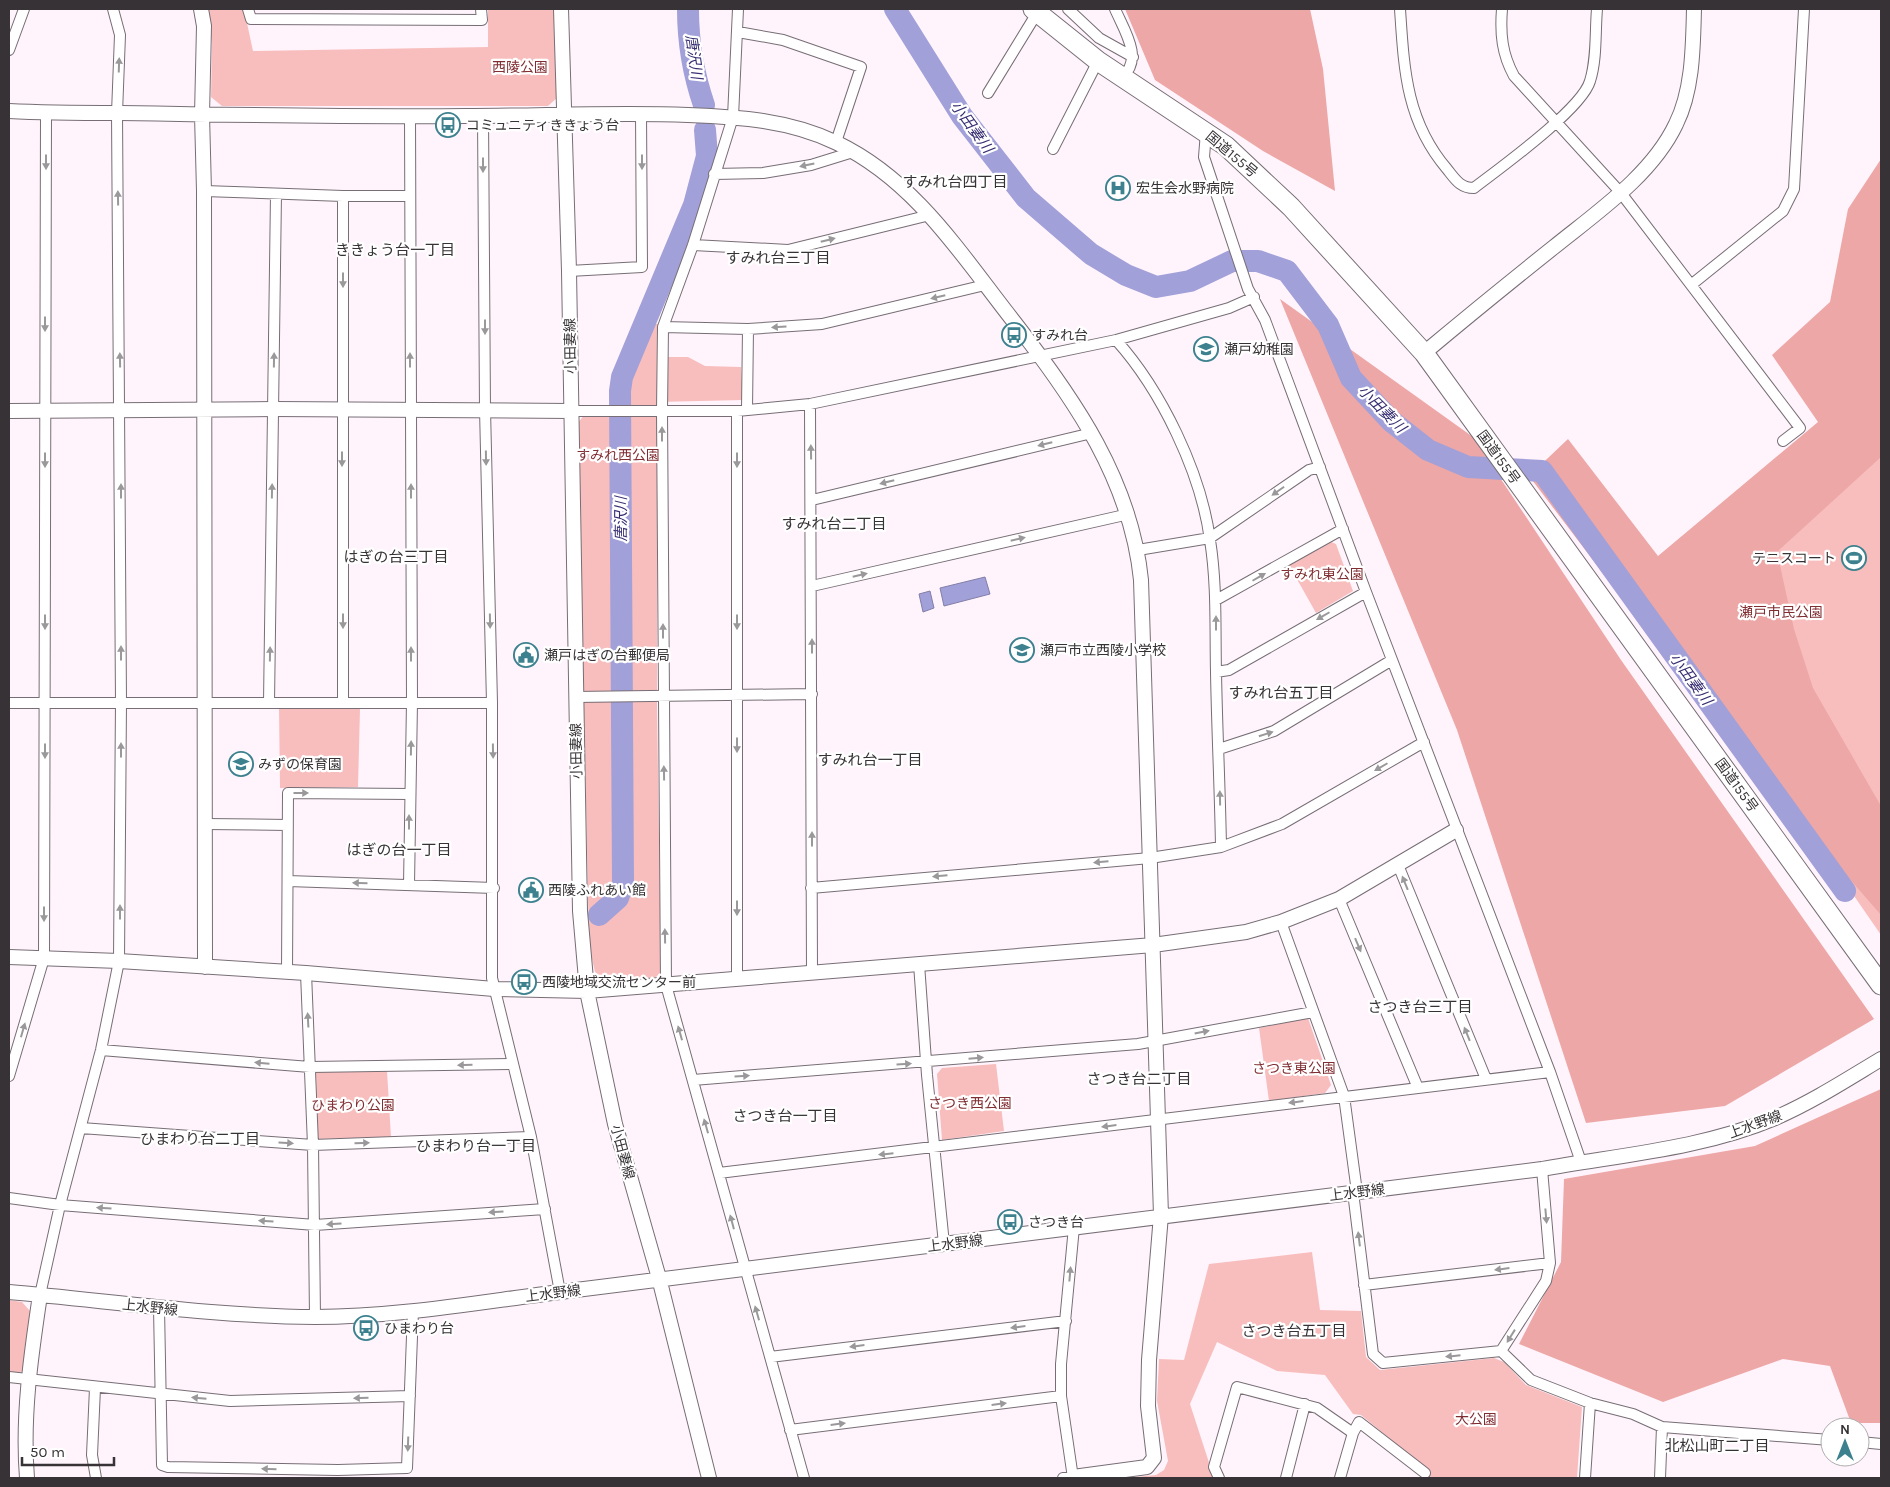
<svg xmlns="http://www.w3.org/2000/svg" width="1890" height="1487" font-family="Karla,'Noto Sans JP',sans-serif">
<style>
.green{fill:#f8bebd}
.forest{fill:#eda7a6}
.water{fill:#a1a0d9;stroke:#817fa8}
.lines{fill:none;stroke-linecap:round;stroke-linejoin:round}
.river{stroke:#a1a0d9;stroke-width:22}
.street-casing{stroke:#776e75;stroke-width:12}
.secondary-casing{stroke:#776e75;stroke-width:16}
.highway-casing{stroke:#776e75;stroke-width:21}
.street{stroke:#fff;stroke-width:10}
.secondary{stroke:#fff;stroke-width:14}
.highway{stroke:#fff;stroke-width:19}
.oneway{fill:#9a989a}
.labels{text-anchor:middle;stroke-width:4.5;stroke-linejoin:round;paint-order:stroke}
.park-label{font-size:14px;fill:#812e33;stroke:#fff}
.poi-label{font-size:14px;fill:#363235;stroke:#fff;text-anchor:start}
.street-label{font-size:14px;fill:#363235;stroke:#fff}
.water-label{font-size:15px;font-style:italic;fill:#372e72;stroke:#fff}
.neighbourhood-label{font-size:15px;fill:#363235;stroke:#fff}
</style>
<rect width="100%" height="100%" fill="#fff4fc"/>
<!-- green -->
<path class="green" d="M 207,9 L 244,9 L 253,51 L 488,47 L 488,9 L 557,9 L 558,97 L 548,106 L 222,106 L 211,97 L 212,43 Z
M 1881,319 L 1881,935 L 1648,597 L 1849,414 Z
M 648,323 L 658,324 L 658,357 L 688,357 L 705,366 L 741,367 L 743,400 L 657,402 L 657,705 L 661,972 L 655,978 L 605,981 L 595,972 L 589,946 L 578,423 L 584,415 L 624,415 L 624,382 Z
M 1331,542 L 1336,544 L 1353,591 L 1316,613 L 1289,565 Z
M 279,708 L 360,709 L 358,787 L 280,788 Z
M 1308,1018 L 1331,1085 L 1325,1093 L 1269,1101 L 1259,1028 Z
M 996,1064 L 1004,1131 L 942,1140 L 937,1074 L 942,1068 Z
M 387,1071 L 391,1137 L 318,1139 L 316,1072 Z
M 1312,1252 L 1320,1310 L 1361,1311 L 1366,1357 L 1380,1370 L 1494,1358 L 1504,1362 L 1526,1385 L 1582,1407 L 1577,1478 L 1428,1478 L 1430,1472 L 1361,1415 L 1353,1414 L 1325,1375 L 1277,1371 L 1217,1342 L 1190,1404 L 1214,1478 L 1125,1478 L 1156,1475 L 1164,1470 L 1168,1461 L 1157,1401 L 1159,1359 L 1184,1360 L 1209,1264 Z
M 9,1300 L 22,1302 L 30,1311 L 24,1370 L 19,1373 L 9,1372 Z"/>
<!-- forest -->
<path class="forest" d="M 1125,9 L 1310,9 L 1323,69 L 1335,191 L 1263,151 L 1155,80 Z
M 1881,159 L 1881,457 L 1777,552 L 1794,629 L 1813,688 L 1881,806 L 1881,915 L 1739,752 L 1529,476 L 1568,439 L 1658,556 L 1818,422 L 1772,355 L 1830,302 L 1848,209 Z
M 1280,299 L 1473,437 L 1621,660 L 1874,1019 L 1725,1106 L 1586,1123 L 1457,730 Z
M 1881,1089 L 1881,1423 L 1851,1423 L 1830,1366 L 1783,1359 L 1663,1402 L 1519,1344 L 1561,1262 L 1564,1179 L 1755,1146 Z"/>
<!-- water -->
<path class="water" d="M 985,577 L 990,594 L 944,606 L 940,588 Z
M 930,591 L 934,608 L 923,612 L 919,594 Z"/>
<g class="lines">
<!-- river -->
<path class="river" d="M 688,9 C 688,42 693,73 704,105
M 895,9 L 962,116 L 1026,198 L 1091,254 L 1126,275 L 1156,287 L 1190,281 L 1232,261 L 1258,261 L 1287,271 L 1328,325 L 1351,378 L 1391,421 L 1428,450 L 1468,467 L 1542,471 L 1845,891
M 599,915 L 618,898 L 623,883 L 620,391 L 622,377 L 694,205 L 707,156 L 705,130"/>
<defs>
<path id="street" d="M 248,9 L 251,19 L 482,20 L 481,9
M 738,9 L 733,117 L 693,245 L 663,327 L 662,411 L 666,985 L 804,1478
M 1068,9 L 1099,38 L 1133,57
M 1115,9 C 1124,30 1144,59 1122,77
M 1400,9 C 1404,69 1406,121 1447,169 C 1455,179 1460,188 1474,188 C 1500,168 1582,109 1590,81 C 1597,59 1595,32 1597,9
M 1502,9 C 1500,34 1502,54 1514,76 L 1621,193 L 1800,428 L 1783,441
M 738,32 L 783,40 L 861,67 L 836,142
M 9,50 L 24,9
M 988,93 L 1037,13
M 483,116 L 485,409 L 492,703 L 492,978 L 531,1137 L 560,1292
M 1206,132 L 1204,157 L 1248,289 L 1265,320 L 1366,592 L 1550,1072 L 1581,1162
M 1053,149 L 1098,61
M 714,174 L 763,173 L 811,165 L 853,152
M 204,191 L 343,196 L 410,196
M 343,196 L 343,703
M 693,245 L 788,250 L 930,215
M 569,271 L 642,267 L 641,113
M 1691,285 L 1783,211 L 1794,189 L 1804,9
M 663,327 L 748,329 L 822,324 L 985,285
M 1116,340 C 1161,390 1201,472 1210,540 C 1217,584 1215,628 1216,672 C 1217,730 1220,788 1221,847
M 810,404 L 812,972
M 747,409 L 748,329
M 571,411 L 737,411 L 810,404 L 1116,340 L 1229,308 L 1254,297
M 737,411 L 737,979
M 812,500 L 1092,433
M 1138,550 L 1210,538 L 1309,470 L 1320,467
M 812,586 L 1129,514
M 1216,600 L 1343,529
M 1216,672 L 1229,670 L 1366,592
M 575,697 L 812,694
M 9,703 L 492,703
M 269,703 L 276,194
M 1219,749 L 1274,731 L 1392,660
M 205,824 L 288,825
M 1398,865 L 1486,1079
M 288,881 L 494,888
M 409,885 L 412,702 L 410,115
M 811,888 L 1150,858 L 1221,847 L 1282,824 L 1424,742
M 1339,899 L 1418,1088
M 1281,922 L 1344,1096 L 1357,1192
M 919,964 L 927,1075 L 944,1244
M 287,972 L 288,793 L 410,794
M 306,973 L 313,1145 L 315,1317
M 101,1050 L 310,1067 L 513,1064
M 9,1076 L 44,958 L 46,113
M 693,1080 L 1138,1044 L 1313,1012
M 81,1128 L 313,1145 L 531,1137
M 719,1173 L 1550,1072
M 1353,1192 L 1373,1354 L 1383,1363 L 1501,1351
M 9,1198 L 60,1205 L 315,1225 L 545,1209
M 1364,1285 L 1550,1263
M 40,1295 L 60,1205 L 101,1050 L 119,961 L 121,702 L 117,113 L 120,35 L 113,9
M 159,1308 L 162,1465 L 168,1467 L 338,1470 L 407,1468 L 413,1310
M 1501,1351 L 1531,1380 L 1590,1403 L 1633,1414 L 1662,1427 L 1830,1440
M 1501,1351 L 1546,1281 L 1550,1263 L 1542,1169
M 770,1357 L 1066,1321
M 9,1377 L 230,1401 L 410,1396
M 95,1388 L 92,1455 L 96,1478
M 790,1430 L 1061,1396
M 1860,1442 L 1881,1444
M 1063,1478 L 1073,1477
M 1073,1478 L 1061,1396 L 1061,1364 L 1074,1227
M 1219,1478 L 1214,1467 L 1237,1387 L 1317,1408 L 1353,1433
M 1286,1478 L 1305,1404
M 1340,1478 L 1353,1433 L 1359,1422 L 1425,1473
M 1585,1478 L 1590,1403
M 1660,1478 L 1662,1427"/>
<path id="secondary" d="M 201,9 L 204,26 L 202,115 L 204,191 L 205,967
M 561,9 L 569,271 L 580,911 L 587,991 L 615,1124 L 659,1278 L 709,1478
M 9,111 C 46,113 83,113 120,113 C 235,115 351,117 466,116 C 540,116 614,112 688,115 C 739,117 790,120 837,143 C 916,181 962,256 1015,323 C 1075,400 1131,481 1141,580 L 1161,1215 L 1149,1360 L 1148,1406 L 1154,1458 L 1147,1467 L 1073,1477
M 1424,353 C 1467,317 1510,282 1554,247 C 1596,213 1652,175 1676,124 C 1693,90 1693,46 1694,9
M 9,411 L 274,409 L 571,411
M 9,957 L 119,961 L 306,973 L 494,989 L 587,991 L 1153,945 L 1246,932 L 1281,922 L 1339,899 L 1456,830
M 9,1292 C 111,1301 212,1316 315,1317 C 397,1317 480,1302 560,1292 L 1542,1169 C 1620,1155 1701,1149 1775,1118 C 1812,1102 1846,1080 1881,1059
M 27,1478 C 22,1417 31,1355 40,1295"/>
<path id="highway" d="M 1033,9 L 1098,61 L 1226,146 L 1291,207 L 1424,353 L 1881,985"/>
</defs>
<!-- street casing -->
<use href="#street" class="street-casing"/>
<!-- secondary casing -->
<use href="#secondary" class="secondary-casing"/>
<!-- highway casing -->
<use href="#highway" class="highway-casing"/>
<!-- street -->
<use href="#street" class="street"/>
<!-- secondary -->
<use href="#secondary" class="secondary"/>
<!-- highway -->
<use href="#highway" class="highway"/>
</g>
<!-- one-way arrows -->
<defs><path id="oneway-solid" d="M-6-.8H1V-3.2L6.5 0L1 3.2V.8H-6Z" transform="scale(1.25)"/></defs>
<g class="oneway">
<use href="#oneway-solid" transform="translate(119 65) rotate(-88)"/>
<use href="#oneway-solid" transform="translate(46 162) rotate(90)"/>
<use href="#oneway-solid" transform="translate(642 162) rotate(90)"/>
<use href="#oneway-solid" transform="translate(483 165) rotate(90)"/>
<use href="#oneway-solid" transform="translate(807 165) rotate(168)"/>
<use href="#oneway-solid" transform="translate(118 198) rotate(-91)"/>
<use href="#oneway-solid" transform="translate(828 240) rotate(-14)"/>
<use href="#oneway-solid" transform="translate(343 280) rotate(90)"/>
<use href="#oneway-solid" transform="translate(938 297) rotate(167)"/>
<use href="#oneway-solid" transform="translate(45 324) rotate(90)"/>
<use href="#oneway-solid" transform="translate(485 327) rotate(90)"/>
<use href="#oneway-solid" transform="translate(779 327) rotate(176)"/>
<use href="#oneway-solid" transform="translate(120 360) rotate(-91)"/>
<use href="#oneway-solid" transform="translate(274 360) rotate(-89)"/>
<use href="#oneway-solid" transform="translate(410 360) rotate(-90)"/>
<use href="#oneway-solid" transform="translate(662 434) rotate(-90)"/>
<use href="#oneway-solid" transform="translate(1045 444) rotate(166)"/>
<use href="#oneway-solid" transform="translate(811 452) rotate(-91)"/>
<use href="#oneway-solid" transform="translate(486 458) rotate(89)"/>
<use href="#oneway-solid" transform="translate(342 459) rotate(90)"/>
<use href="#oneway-solid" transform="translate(45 460) rotate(90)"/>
<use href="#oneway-solid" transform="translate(737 460) rotate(90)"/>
<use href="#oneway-solid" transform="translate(887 482) rotate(166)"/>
<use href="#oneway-solid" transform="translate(121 491) rotate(-90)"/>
<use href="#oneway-solid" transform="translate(272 491) rotate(-89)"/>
<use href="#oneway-solid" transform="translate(411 491) rotate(-90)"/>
<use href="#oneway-solid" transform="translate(1278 491) rotate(145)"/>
<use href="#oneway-solid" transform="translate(1018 539) rotate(-13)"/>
<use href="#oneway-solid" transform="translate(860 575) rotate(-13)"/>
<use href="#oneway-solid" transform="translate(1259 577) rotate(-30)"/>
<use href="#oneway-solid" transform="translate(1323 616) rotate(150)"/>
<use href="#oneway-solid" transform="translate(343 621) rotate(90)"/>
<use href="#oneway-solid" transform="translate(490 621) rotate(89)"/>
<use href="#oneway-solid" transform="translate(45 622) rotate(90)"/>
<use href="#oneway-solid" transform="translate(737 622) rotate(90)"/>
<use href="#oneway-solid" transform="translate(1216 623) rotate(-90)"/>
<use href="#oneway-solid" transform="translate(663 631) rotate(-90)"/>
<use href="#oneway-solid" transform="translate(812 646) rotate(-90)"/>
<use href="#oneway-solid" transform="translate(121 653) rotate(-90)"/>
<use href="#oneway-solid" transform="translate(270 654) rotate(-89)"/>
<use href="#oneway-solid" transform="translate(411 654) rotate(-90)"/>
<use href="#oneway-solid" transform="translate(1266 734) rotate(-18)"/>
<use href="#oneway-solid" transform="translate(737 745) rotate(90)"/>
<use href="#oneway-solid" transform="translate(411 748) rotate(-89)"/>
<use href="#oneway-solid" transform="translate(121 750) rotate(-90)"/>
<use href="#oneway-solid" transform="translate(45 751) rotate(90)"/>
<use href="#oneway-solid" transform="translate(493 751) rotate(89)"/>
<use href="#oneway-solid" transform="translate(1381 767) rotate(150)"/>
<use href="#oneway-solid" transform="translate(664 773) rotate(-91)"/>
<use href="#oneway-solid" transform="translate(301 793)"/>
<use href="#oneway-solid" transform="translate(1220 798) rotate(-91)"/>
<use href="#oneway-solid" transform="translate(409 822) rotate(-90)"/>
<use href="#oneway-solid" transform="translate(812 839) rotate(-90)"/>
<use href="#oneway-solid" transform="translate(1101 862) rotate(175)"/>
<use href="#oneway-solid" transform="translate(940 876) rotate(175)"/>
<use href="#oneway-solid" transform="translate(360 883) rotate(-178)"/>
<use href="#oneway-solid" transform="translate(1405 883) rotate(-112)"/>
<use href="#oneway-solid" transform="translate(737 908) rotate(90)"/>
<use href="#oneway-solid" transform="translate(120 912) rotate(-90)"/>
<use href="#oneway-solid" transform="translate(44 914) rotate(90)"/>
<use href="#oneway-solid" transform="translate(665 936) rotate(-91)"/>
<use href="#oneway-solid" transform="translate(1358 945) rotate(67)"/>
<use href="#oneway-solid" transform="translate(308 1020) rotate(-93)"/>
<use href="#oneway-solid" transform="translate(23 1030) rotate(-74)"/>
<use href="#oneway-solid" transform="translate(1202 1032) rotate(-11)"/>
<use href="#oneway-solid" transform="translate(680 1033) rotate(-106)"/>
<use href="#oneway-solid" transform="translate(1467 1034) rotate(-112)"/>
<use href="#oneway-solid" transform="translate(976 1058) rotate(-5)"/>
<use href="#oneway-solid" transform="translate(262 1063) rotate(-175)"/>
<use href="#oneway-solid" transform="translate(904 1064) rotate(-4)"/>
<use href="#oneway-solid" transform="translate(465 1065) rotate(179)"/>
<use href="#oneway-solid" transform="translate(742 1076) rotate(-4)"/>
<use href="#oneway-solid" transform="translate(1296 1102) rotate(173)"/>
<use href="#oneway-solid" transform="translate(706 1126) rotate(-106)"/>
<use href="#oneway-solid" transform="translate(1109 1126) rotate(173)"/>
<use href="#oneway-solid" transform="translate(286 1143) rotate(4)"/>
<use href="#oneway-solid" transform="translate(362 1143) rotate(-2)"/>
<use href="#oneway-solid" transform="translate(886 1154) rotate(174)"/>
<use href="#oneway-solid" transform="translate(104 1208) rotate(-176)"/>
<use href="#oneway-solid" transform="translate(496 1212) rotate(176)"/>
<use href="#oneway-solid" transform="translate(1546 1216) rotate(85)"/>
<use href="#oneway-solid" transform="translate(266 1221) rotate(-176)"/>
<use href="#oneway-solid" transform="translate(732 1222) rotate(-105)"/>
<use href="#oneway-solid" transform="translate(334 1224) rotate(176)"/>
<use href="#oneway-solid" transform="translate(1359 1239) rotate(-97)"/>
<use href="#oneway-solid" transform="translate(1502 1269) rotate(173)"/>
<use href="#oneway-solid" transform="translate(1070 1274) rotate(-85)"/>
<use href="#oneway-solid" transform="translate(757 1313) rotate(-106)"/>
<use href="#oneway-solid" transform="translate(1018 1327) rotate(173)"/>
<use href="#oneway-solid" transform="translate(1511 1336) rotate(122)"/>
<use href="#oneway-solid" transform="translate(857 1346) rotate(173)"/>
<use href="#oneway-solid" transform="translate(1453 1356) rotate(174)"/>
<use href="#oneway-solid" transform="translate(199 1398) rotate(-175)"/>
<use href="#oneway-solid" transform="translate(361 1398) rotate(178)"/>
<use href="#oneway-solid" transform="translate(999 1404) rotate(-7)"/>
<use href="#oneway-solid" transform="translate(838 1424) rotate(-7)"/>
<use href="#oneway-solid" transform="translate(408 1444) rotate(92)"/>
<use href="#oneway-solid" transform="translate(269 1469) rotate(-179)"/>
</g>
<!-- icons -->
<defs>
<symbol id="bus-ring" viewBox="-11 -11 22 22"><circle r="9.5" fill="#fff" stroke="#3d818f" stroke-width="1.5"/><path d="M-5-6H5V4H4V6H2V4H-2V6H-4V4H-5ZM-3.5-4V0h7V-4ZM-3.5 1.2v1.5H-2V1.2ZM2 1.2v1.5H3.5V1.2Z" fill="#3d818f"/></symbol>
<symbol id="hospital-ring" viewBox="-11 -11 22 22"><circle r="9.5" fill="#fff" stroke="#3d818f" stroke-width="1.5"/><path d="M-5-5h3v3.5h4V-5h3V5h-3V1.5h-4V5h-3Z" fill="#3d818f"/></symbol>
<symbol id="school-ring" viewBox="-11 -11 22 22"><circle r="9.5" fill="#fff" stroke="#3d818f" stroke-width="1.5"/><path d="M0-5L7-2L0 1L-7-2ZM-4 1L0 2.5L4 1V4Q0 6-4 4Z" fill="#3d818f"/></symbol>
<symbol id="stadium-ring" viewBox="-11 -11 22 22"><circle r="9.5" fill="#fff" stroke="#3d818f" stroke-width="1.5"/><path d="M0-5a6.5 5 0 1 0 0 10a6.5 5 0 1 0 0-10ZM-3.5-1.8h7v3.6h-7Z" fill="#3d818f"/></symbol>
<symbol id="civic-ring" viewBox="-11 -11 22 22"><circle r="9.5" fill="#fff" stroke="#3d818f" stroke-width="1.5"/><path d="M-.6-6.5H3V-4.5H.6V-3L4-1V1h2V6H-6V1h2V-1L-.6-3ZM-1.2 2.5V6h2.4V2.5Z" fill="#3d818f"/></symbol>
</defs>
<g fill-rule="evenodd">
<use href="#bus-ring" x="434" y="111" width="28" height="28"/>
<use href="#hospital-ring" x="1104" y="174" width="28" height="28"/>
<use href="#bus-ring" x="1000" y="321" width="28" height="28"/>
<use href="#school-ring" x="1192" y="335" width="28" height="28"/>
<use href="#stadium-ring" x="1840" y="544" width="28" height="28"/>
<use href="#school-ring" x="1008" y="636" width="28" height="28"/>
<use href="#civic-ring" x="512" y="641" width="28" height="28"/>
<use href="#school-ring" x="227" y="750" width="28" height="28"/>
<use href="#civic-ring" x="517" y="876" width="28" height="28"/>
<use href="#bus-ring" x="510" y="968" width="28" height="28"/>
<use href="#bus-ring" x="996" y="1208" width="28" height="28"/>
<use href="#bus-ring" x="352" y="1314" width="28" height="28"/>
</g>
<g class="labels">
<!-- park labels -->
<g class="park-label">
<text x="520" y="72">西陵公園</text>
<text x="618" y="460">すみれ西公園</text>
<text x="1322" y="579">すみれ東公園</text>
<text x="1781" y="617">瀬戸市民公園</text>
<text x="1294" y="1073">さつき東公園</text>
<text x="970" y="1108">さつき西公園</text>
<text x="353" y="1110">ひまわり公園</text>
<text x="1476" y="1424">大公園</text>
</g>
<!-- poi labels -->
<g class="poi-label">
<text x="466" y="130">コミュニティききょう台</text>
<text x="1136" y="193">宏生会水野病院</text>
<text x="1032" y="340">すみれ台</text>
<text x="1224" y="354">瀬戸幼稚園</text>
<text x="1836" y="563" text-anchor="end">テニスコート</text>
<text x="1040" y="655">瀬戸市立西陵小学校</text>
<text x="544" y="660">瀬戸はぎの台郵便局</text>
<text x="258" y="769">みずの保育園</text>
<text x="548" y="895">西陵ふれあい館</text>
<text x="542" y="987">西陵地域交流センター前</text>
<text x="1028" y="1227">さつき台</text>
<text x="384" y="1333">ひまわり台</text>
</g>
<!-- street labels -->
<g class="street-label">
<text transform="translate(1232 154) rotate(40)" y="5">国道155号</text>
<text transform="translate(570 346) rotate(-91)" y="5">小田妻線</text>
<text transform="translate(1499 457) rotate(54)" y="5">国道155号</text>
<text transform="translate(576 751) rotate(-91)" y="5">小田妻線</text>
<text transform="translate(1737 785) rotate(54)" y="5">国道155号</text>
<text transform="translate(1755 1124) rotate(-20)" y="5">上水野線</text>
<text transform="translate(623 1152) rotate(75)" y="5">小田妻線</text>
<text transform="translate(1357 1192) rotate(-7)" y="5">上水野線</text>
<text transform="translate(955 1243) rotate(-7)" y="5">上水野線</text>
<text transform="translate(553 1293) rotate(-7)" y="5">上水野線</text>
<text transform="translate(150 1307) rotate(6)" y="5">上水野線</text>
</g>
<!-- water labels -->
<g class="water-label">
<text transform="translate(694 57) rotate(82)" y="5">唐沢川</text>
<text transform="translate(972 127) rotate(54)" y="5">小田妻川</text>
<text transform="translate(1382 409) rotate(45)" y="5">小田妻川</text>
<text transform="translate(621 519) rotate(-90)" y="5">唐沢川</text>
<text transform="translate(1691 679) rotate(54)" y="5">小田妻川</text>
</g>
<!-- neighbourhood labels -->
<g class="neighbourhood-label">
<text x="955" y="187">すみれ台四丁目</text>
<text x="395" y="255">ききょう台一丁目</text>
<text x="778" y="263">すみれ台三丁目</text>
<text x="834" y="529">すみれ台二丁目</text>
<text x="396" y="562">はぎの台三丁目</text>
<text x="1281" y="698">すみれ台五丁目</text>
<text x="870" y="765">すみれ台一丁目</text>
<text x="399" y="855">はぎの台一丁目</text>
<text x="1420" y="1012">さつき台三丁目</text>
<text x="1139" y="1084">さつき台二丁目</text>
<text x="785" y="1121">さつき台一丁目</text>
<text x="200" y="1144">ひまわり台二丁目</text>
<text x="476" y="1151">ひまわり台一丁目</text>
<text x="1294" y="1336">さつき台五丁目</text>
<text x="1717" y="1451">北松山町二丁目</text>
</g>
</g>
<!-- border -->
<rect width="1890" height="1487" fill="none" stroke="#363235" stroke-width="20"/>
<!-- north arrow -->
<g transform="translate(1845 1442)"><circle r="24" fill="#ffffff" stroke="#afadae"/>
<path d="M0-4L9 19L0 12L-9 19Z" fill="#3d818f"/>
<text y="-8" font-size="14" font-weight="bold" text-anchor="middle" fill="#363235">N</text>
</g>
<!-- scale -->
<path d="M22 1457v8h92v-8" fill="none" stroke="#363235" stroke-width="2.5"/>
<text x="30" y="1457" font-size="15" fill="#363235" stroke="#ffffff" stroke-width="4" paint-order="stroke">50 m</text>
</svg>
